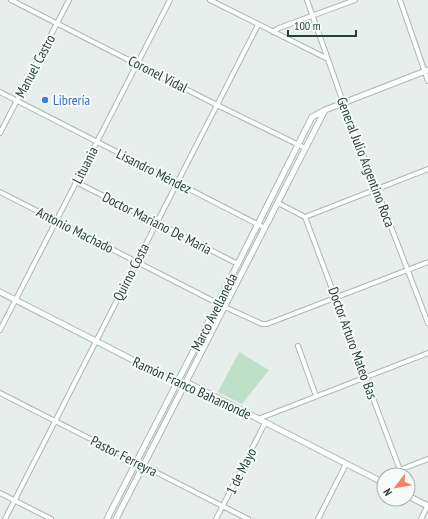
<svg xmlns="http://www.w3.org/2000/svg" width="428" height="519" font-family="'PT Sans Narrow',sans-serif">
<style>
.green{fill:#bfe0c8}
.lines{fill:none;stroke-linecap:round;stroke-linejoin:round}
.minor-casing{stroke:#a8b8b2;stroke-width:6}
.tertiary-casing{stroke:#a8b8b2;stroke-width:7}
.minor{stroke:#fff;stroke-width:4}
.tertiary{stroke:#fff;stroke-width:5}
.shop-dot{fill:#3f7fe0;stroke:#f7fbf9;stroke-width:1.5}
.labels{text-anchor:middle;stroke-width:4;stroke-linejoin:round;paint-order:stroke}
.street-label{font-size:14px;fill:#24423a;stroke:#f7fbf9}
.shop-label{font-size:14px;fill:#366cbe;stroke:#f7fbf9;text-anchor:start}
</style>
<rect width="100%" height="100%" fill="#e6efeb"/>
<!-- green -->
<path class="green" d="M 239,352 L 269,370 L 242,404 L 218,392 Z"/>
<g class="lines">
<defs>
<path id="minor" d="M 11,0 L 217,105 L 305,148
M 210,0 L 328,59
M 307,0 L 343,102 L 428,323
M 400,0 L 428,81
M 273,32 L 279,28 L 355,0
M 0,92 L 265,228
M 0,133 L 69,0
M 76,182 L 238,264
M 0,192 L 225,307 L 262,324 L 267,324 L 428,262
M 278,203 L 305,217 L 428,169
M 305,217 L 400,470
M 0,330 L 170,0
M 298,346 L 316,396
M 0,393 L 248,519
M 258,419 L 428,353
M 386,475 L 428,459
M 0,493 L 51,519
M 5,519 L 258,25
M 216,519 L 265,423
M 318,519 L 346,464
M 421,519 L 428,505"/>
<path id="tertiary" d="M 0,292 L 174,381 L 190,384 L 384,483
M 408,496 L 428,506
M 107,519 L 218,303 L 312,117 L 325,110 L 428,70
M 116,519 L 325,110"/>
</defs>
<!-- minor casing -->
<use href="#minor" class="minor-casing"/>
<!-- tertiary casing -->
<use href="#tertiary" class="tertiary-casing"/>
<!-- minor -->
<use href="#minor" class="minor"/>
<!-- tertiary -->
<use href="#tertiary" class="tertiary"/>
</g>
<!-- markers -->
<circle class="shop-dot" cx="45" cy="100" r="4"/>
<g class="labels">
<!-- street labels -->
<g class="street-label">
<text transform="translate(35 66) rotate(-62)" y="5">Manuel Castro</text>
<text transform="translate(158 74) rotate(27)" y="5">Coronel Vidal</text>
<text transform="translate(366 162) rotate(69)" y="5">General Julio Argentino Roca</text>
<text transform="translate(85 165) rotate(-63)" y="5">Lituania</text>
<text transform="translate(154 171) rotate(27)" y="5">Lisandro Méndez</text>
<text transform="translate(157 223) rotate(27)" y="5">Doctor Mariano De María</text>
<text transform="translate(75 230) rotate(27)" y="5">Antonio Machado</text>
<text transform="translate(131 272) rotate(-63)" y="5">Quirno Costa</text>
<text transform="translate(214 312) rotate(-63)" y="5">Marco Avellaneda</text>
<text transform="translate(353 343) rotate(70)" y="5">Doctor Arturo Mateo Bas</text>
<text transform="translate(192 388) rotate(25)" y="5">Ramón Franco Bahamonde</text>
<text transform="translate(124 456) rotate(27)" y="5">Pastor Ferreyra</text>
<text transform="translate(241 471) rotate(-63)" y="5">1 de Mayo</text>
</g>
<!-- shop labels -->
<g class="shop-label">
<text x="53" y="105">Librería</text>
</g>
</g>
<!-- north arrow -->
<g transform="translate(396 487) rotate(239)"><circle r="19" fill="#f7fbf9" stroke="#a3b1ad"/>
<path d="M0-3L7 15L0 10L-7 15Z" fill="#f4845f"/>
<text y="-6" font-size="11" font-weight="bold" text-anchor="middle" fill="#24423a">N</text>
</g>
<!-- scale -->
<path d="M288 30v6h68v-6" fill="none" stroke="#24423a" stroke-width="2"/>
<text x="294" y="30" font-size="12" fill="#24423a" stroke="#f7fbf9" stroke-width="3" paint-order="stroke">100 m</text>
</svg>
